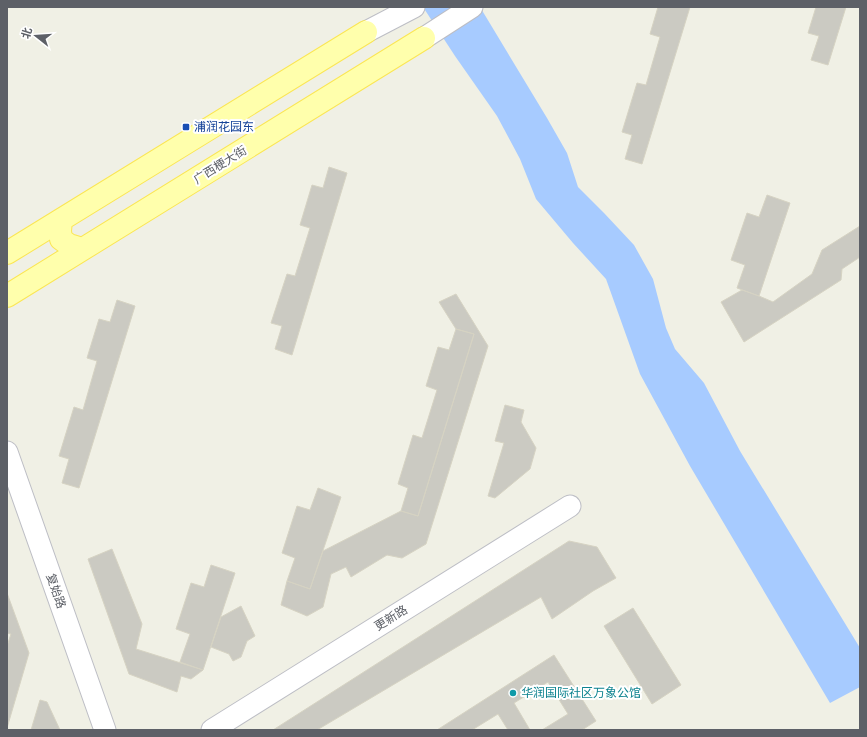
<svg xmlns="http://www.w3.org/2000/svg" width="867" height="737" font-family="Commissioner,'Noto Sans SC',sans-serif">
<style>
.water{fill:#a7cbff}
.building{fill:#cbcac2;stroke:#d6d3c3}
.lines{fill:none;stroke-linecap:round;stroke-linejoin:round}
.minor-casing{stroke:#bdbec5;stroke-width:23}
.major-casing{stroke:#fbe654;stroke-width:24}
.minor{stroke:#fff;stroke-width:21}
.major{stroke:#ffffac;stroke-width:22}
.transit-dot{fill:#1a4fb4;stroke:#fff;stroke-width:1.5}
.culture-dot{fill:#0f9aa8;stroke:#fff;stroke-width:1.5}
.labels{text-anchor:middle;stroke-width:4;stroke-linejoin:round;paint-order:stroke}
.transit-label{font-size:12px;fill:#164399;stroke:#fff;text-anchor:start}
.street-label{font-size:12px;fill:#5d6067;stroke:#fff}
.culture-label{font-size:12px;fill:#0d838f;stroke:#fff;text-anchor:start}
</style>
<rect width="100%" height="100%" fill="#f0f0e5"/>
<!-- water -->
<path class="water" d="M 423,7 L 480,7 L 547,118 L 567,153 L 578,187 L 604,213 L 634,245 L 653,279 L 666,328 L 675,349 L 704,383 L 740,451 L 860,648 L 860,687 L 830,703 L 690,466 L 640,374 L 606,279 L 573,243 L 536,199 L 520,159 L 497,116 L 455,56 Z"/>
<!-- building -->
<path class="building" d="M 658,7 L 690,7 L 642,164 L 625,159 L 632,135 L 622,132 L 637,83 L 646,85 L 660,37 L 650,34 Z
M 816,7 L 846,7 L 828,65 L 811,60 L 819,36 L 808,33 Z
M 329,167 L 347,173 L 292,355 L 275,349 L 282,326 L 271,323 L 287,274 L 295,276 L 310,228 L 300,225 L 312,185 L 323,188 Z
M 767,195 L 790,203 L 759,296 L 737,288 L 745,265 L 731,260 L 747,213 L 759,217 Z
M 860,226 L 860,257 L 842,269 L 841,280 L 744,342 L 721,302 L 742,290 L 759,296 L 773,302 L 812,274 L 822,250 Z
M 456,294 L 488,346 L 426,544 L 402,558 L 387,555 L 351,577 L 346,567 L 331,574 L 323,607 L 307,616 L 281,605 L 287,581 L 310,589 L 323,551 L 401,511 L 418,516 L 474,334 L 456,329 L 439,302 Z
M 117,300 L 135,306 L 79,488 L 62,483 L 69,459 L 59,456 L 74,407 L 83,410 L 97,361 L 87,358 L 99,319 L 110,322 Z
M 456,329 L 474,334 L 418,516 L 401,511 L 408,488 L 398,484 L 413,435 L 422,438 L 437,390 L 426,386 L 438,347 L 449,350 Z
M 505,405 L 524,410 L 521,422 L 536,448 L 530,469 L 495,498 L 488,496 L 504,443 L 495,441 Z
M 318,488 L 341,497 L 310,589 L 287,581 L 295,558 L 282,553 L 297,506 L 310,510 Z
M 569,541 L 597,547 L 616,578 L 593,591 L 552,619 L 541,597 L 317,730 L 273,730 Z
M 112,549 L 142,624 L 136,649 L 203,670 L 191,679 L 181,676 L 177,692 L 129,674 L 88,559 Z
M 211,565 L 235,573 L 203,670 L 180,662 L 190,634 L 176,629 L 191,583 L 204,587 Z
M 7,593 L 29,653 L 7,728 L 7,646 L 11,634 L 7,633 Z
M 241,606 L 255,636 L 247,641 L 241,657 L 233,661 L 229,654 L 211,647 L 221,617 Z
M 633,608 L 681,685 L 652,704 L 604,626 Z
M 554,655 L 596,721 L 582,730 L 542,730 L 568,714 L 548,682 L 514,703 L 530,730 L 508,730 L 498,714 L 472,730 L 437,730 Z
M 40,700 L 47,702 L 60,730 L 31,730 Z"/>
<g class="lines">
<defs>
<path id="minor" d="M 366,32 L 414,7
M 424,38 L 472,7
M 7,452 L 105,730
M 212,730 L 570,506"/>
<path id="major" d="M 61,220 L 60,231 L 61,239 L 69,245 L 82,249
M 7,253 L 366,32
M 7,296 L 424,38"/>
</defs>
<!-- minor casing -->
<use href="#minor" class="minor-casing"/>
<!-- major casing -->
<use href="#major" class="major-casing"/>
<!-- minor -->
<use href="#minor" class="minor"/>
<!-- major -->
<use href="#major" class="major"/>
</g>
<!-- markers -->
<rect class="transit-dot" x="182" y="123" width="8" height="8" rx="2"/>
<circle class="culture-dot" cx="513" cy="693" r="4"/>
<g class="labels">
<!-- transit labels -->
<g class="transit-label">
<text x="194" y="131">浦润花园东</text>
</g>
<!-- street labels -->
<g class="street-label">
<text transform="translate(220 165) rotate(-32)" y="4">广西梗大街</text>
<text transform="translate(56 591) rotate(71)" y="4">复始路</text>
<text transform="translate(391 618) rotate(-32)" y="4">更新路</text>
</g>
<!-- culture labels -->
<g class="culture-label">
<text x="521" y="697">华润国际社区万象公馆</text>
</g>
</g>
<!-- border -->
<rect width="867" height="737" fill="none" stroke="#5d6067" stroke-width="16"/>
<!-- north arrow -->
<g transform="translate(36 36) rotate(287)" stroke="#ffffff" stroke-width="3" paint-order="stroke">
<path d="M0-3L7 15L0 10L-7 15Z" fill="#5d6067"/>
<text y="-6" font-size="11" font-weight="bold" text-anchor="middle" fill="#5d6067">北</text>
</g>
</svg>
